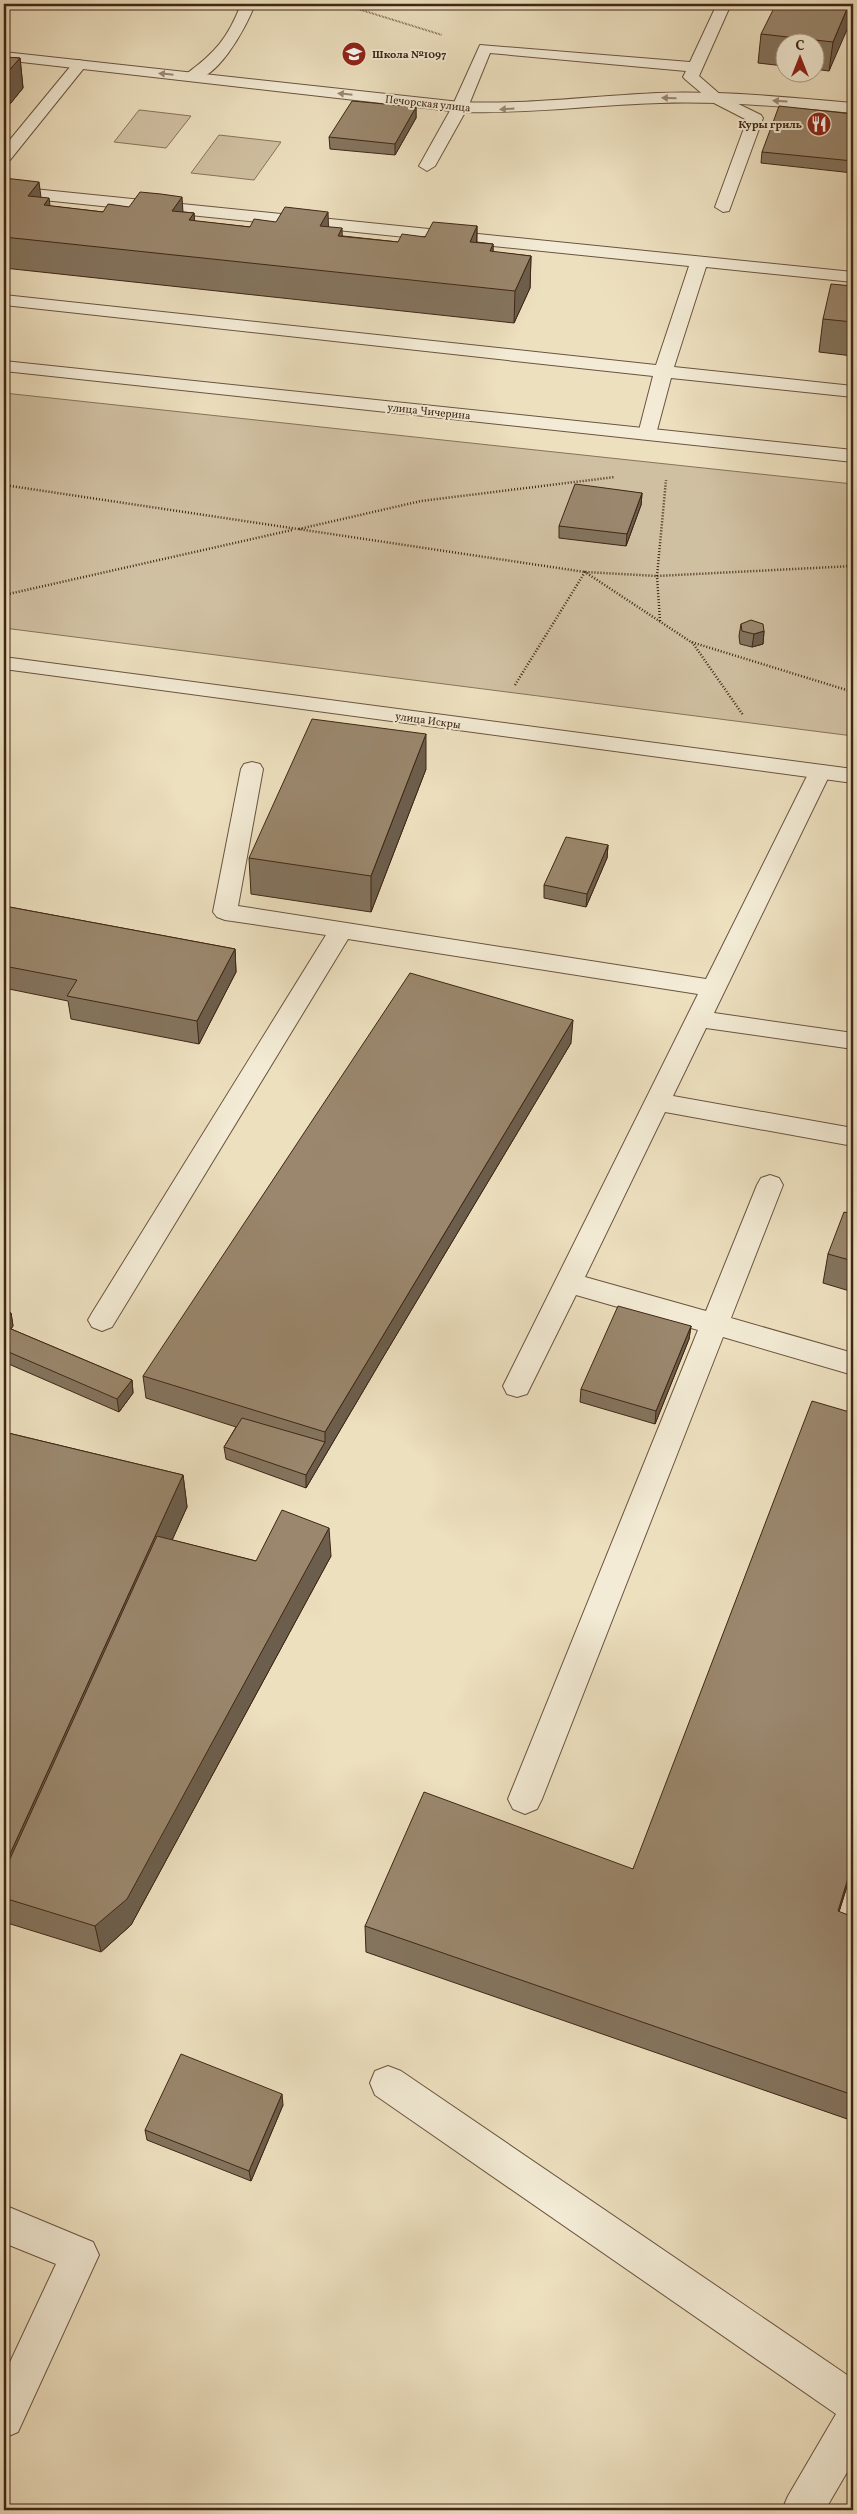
<svg xmlns="http://www.w3.org/2000/svg" width="857" height="2514" font-family="Vollkorn,serif">
<style>
.green{fill:#d0c0a2;stroke:#88735c}
.lines{fill:none;stroke-linecap:round;stroke-linejoin:round}
.lane-casing{stroke:#6b5440;stroke-width:2}
.street-casing{stroke:#6b5440;stroke-width:2}
.path-far1{stroke:#402615;stroke-width:2;stroke-dasharray:0.5 1;stroke-linecap:butt}
.path{stroke:#402615;stroke-width:2.5;stroke-dasharray:1 2;stroke-linecap:butt}
.lane{fill:#f3ebd5;fill-rule:evenodd}
.street{fill:#f3ebd5;fill-rule:evenodd}
.wall{fill:#84745e;stroke:#402615}
.shaded-wall{fill:#6c5e4c;stroke:#402615}
.building{fill:#9a876d;stroke:#402615}
.oneway{fill:#9a8875}
.labels{text-anchor:middle;stroke-width:4;stroke-linejoin:round;paint-order:stroke}
.far-poi-label{font-size:11px;font-weight:bold;fill:#402615;stroke:#f3ebd5;text-anchor:start}
.far-street-label{font-size:11px;fill:#402615;stroke:#f3ebd5}
</style>
<rect width="100%" height="100%" fill="#ede0bf"/>
<filter id="stains"><feTurbulence type="fractalNoise" baseFrequency=".004" numOctaves="4"/><feColorMatrix values="0 0 0 0 .2 0 0 0 0 .09 0 0 0 0 .02 0 0 0 .5 -.17"/></filter>
<radialGradient id="worn" r=".72"><stop offset=".6" stop-color="#630" stop-opacity="0"/><stop offset="1" stop-color="#630" stop-opacity=".3"/></radialGradient>
<!-- green -->
<path class="green" d="M 139,110 L 140,110 L 191,116 L 166,148 L 114,142 Z
M 219,135 L 281,142 L 254,180 L 191,173 Z
M 4,393 L 853,484 L 853,736 L 4,628 Z"/>
<g class="lines">
<defs>
<path id="lane" d="M 241,4 L 255,4 C 247,26 215,87 186,80 L 183,77 L 186,74 C 215,53 228,38 241,4 Z
M 717,4 L 731,4 L 699,76 L 722,96 L 761,115 L 763,118 L 729,211 L 723,212 L 715,207 L 747,120 L 712,102 L 686,80 L 683,77 L 686,71 L 490,53 L 468,107 L 435,166 L 427,171 L 419,166 L 452,107 L 480,45 L 690,62 Z
M 79,60 L 84,62 L 87,65 L 84,68 L 10,160 L 4,162 L 4,147 L 74,62 Z
M 4,186 L 853,272 L 853,282 L 706,267 L 674,367 L 853,386 L 853,397 L 671,378 L 656,434 L 654,438 L 640,438 L 638,434 L 653,376 L 4,305 L 4,295 L 656,365 L 689,266 L 4,196 Z
M 252,762 L 260,764 L 263,769 L 238,906 L 706,979 L 809,772 L 812,767 L 820,765 L 828,767 L 831,772 L 714,1013 L 853,1033 L 853,1049 L 706,1028 L 673,1096 L 853,1128 L 853,1146 L 665,1112 L 585,1277 L 706,1311 L 757,1185 L 761,1178 L 770,1175 L 779,1178 L 783,1185 L 731,1318 L 853,1353 L 853,1375 L 723,1337 L 542,1799 L 537,1809 L 525,1814 L 513,1809 L 508,1799 L 698,1330 L 576,1295 L 527,1394 L 517,1397 L 507,1394 L 503,1386 L 698,994 L 348,939 L 112,1327 L 102,1331 L 92,1327 L 88,1320 L 92,1313 L 326,935 L 225,920 L 217,917 L 213,912 L 241,769 L 244,764 Z
M 388,2066 L 401,2071 L 853,2379 L 853,2462 L 825,2510 L 782,2510 L 788,2496 L 836,2414 L 375,2095 L 370,2083 L 375,2071 Z
M 4,2205 L 93,2242 L 99,2255 L 18,2432 L 4,2438 L 4,2375 L 56,2264 L 4,2243 Z"/>
<path id="street" d="M 4,52 L 460,102 C 526,105 592,96 658,93 C 723,91 788,97 853,103 L 853,113 C 789,107 725,101 660,103 C 593,105 527,114 460,112 L 4,60 Z
M 4,361 L 853,450 L 853,462 L 4,371 Z
M 4,657 L 853,769 L 853,783 L 4,669 Z"/>
</defs>
<!-- lane casing -->
<use href="#lane" class="lane-casing"/>
<!-- street casing -->
<use href="#street" class="street-casing"/>
<!-- path-far1 -->
<path class="path-far1" d="M 342,4 L 442,35"/>
<!-- path -->
<path class="path" d="M 4,485 L 585,572 L 657,576 L 853,566
M 299,529 L 421,501 L 615,477
M 4,595 L 292,530
M 660,621 L 657,576 L 666,480
M 692,642 L 743,715
M 515,685 L 585,572 L 691,642 L 853,692"/>
<!-- lane -->
<use href="#lane" class="lane"/>
<!-- street -->
<use href="#street" class="street"/>
</g>
<!-- wall -->
<path class="wall" d="M 853,4 L 829,71 L 814,69 L 814,42 L 784,42 L 784,66 L 758,63 L 761,34 Z
M 4,57 L 20,58 L 23,88 L 10,104 L 4,104 Z
M 416,107 L 416,118 L 395,155 L 330,149 L 329,137 Z
M 853,114 L 853,173 L 761,163 L 762,152 Z
M 4,178 L 41,197 L 50,206 L 103,212 L 183,212 L 194,213 L 194,221 L 250,227 L 329,227 L 343,236 L 398,242 L 477,226 L 477,242 L 493,244 L 493,252 L 531,256 L 530,288 L 514,323 L 4,268 Z
M 853,286 L 853,356 L 819,352 L 823,319 Z
M 642,493 L 641,505 L 626,546 L 559,538 L 559,526 Z
M 741,624 L 764,631 L 763,644 L 752,647 L 740,644 L 739,636 Z
M 426,769 L 371,912 L 251,894 L 249,858 Z
M 608,845 L 607,858 L 586,907 L 544,898 L 544,885 Z
M 4,906 L 235,949 L 236,972 L 199,1044 L 71,1019 L 68,1001 L 4,988 Z
M 571,1043 L 382,1359 L 306,1488 L 226,1459 L 224,1447 L 236,1427 L 146,1398 L 143,1376 Z
M 853,1214 L 853,1292 L 823,1283 L 828,1254 Z
M 4,1310 L 11,1313 L 13,1326 L 11,1329 L 132,1380 L 133,1393 L 119,1412 L 4,1362 Z
M 691,1326 L 689,1339 L 655,1424 L 580,1402 L 581,1389 Z
M 853,1413 L 853,1867 L 839,1912 L 853,1917 L 853,2121 L 366,1952 L 365,1926 L 633,1869 Z
M 4,1432 L 183,1475 L 187,1507 L 172,1540 L 256,1561 L 331,1556 L 131,1925 L 101,1952 L 4,1922 Z
M 283,2105 L 251,2181 L 147,2140 L 145,2130 Z"/>
<!-- shaded-wall -->
<path class="shaded-wall" d="M 849,4 L 853,4 L 853,16 L 829,71 L 833,42 Z
M 20,58 L 23,88 L 10,104 L 6,74 Z
M 416,107 L 416,118 L 395,155 L 395,144 Z
M 39,182 L 43,213 L 28,196 Z
M 182,197 L 184,228 L 172,211 Z
M 49,198 L 53,230 L 44,205 Z
M 328,212 L 329,243 L 320,226 Z
M 194,213 L 196,245 L 189,220 Z
M 477,226 L 476,258 L 470,242 Z
M 342,228 L 343,260 L 338,236 Z
M 493,244 L 493,276 L 490,251 Z
M 531,256 L 530,288 L 514,323 L 515,291 Z
M 642,493 L 641,505 L 626,546 L 627,534 Z
M 764,631 L 763,644 L 752,647 L 754,634 Z
M 426,734 L 426,769 L 371,912 L 371,876 Z
M 608,845 L 607,858 L 586,907 L 587,894 Z
M 235,949 L 236,972 L 199,1044 L 197,1021 Z
M 573,1020 L 571,1043 L 382,1359 L 306,1488 L 306,1475 L 325,1442 L 325,1432 Z
M 11,1313 L 13,1326 L 4,1337 L 4,1321 Z
M 691,1326 L 689,1339 L 655,1424 L 656,1411 Z
M 132,1380 L 133,1393 L 119,1412 L 117,1399 Z
M 183,1475 L 187,1507 L 10,1900 L 4,1898 L 4,1867 Z
M 329,1528 L 331,1556 L 131,1925 L 101,1952 L 95,1926 Z
M 853,1862 L 853,1867 L 831,1937 L 838,1911 Z
M 282,2094 L 283,2105 L 251,2181 L 249,2171 Z"/>
<!-- building -->
<path class="building" d="M 776,4 L 849,4 L 833,42 L 761,34 Z
M 4,57 L 20,58 L 6,74 L 4,74 Z
M 352,101 L 416,107 L 395,144 L 329,137 Z
M 779,106 L 853,114 L 853,161 L 762,152 Z
M 4,178 L 39,182 L 28,196 L 49,198 L 44,205 L 103,212 L 108,204 L 129,207 L 140,192 L 161,194 L 182,197 L 172,211 L 194,213 L 189,220 L 250,227 L 254,219 L 276,222 L 285,207 L 328,212 L 320,226 L 342,228 L 338,236 L 398,242 L 402,234 L 425,237 L 433,222 L 477,226 L 470,242 L 493,244 L 490,251 L 531,256 L 515,291 L 4,237 Z
M 831,284 L 853,286 L 853,322 L 823,319 Z
M 575,484 L 642,493 L 627,534 L 559,526 Z
M 751,620 L 763,624 L 764,631 L 754,634 L 742,631 L 741,624 Z
M 312,719 L 426,734 L 371,876 L 249,858 Z
M 566,837 L 608,845 L 587,894 L 544,885 Z
M 4,906 L 235,949 L 197,1021 L 67,996 L 77,980 L 4,966 Z
M 410,973 L 573,1020 L 325,1432 L 143,1376 Z
M 844,1212 L 853,1214 L 853,1261 L 828,1254 Z
M 618,1306 L 691,1326 L 656,1411 L 581,1389 Z
M 4,1310 L 11,1313 L 4,1321 Z
M 4,1326 L 132,1380 L 117,1399 L 4,1350 Z
M 812,1401 L 853,1413 L 853,1862 L 838,1911 L 853,1917 L 853,2095 L 365,1926 L 424,1792 L 633,1869 Z
M 242,1418 L 325,1442 L 306,1475 L 224,1447 Z
M 4,1432 L 183,1475 L 4,1867 Z
M 282,1510 L 329,1528 L 127,1899 L 95,1926 L 4,1898 L 4,1872 L 157,1536 L 256,1561 Z
M 181,2054 L 282,2094 L 249,2171 L 145,2130 Z"/>
<!-- one-way arrows -->
<defs><path id="oneway-solid" d="M-6-.8H1V-3.2L6.5 0L1 3.2V.8H-6Z" transform="scale(1.25)"/></defs>
<g class="oneway">
<use href="#oneway-solid" transform="translate(166 74) rotate(-174)"/>
<use href="#oneway-solid" transform="translate(345 94) rotate(-174)"/>
<use href="#oneway-solid" transform="translate(669 98) rotate(-179)"/>
<use href="#oneway-solid" transform="translate(780 101) rotate(-176)"/>
<use href="#oneway-solid" transform="translate(507 109) rotate(177)"/>
</g>
<!-- icons -->
<defs>
<symbol id="school-disc" viewBox="-11 -11 22 22"><circle r="9.5" fill="#8f2418" stroke="#f3ebd5"/><path d="M0-5L7-2L0 1L-7-2ZM-4 1L0 2.5L4 1V4Q0 6-4 4Z" fill="#fff"/></symbol>
<symbol id="restaurant-disc" viewBox="-11 -11 22 22"><circle r="9.5" fill="#8f2418" stroke="#f3ebd5"/><path d="M-5-6h1v4h1v-4h1v4h1v-4h1v5L-1.5 .5V6h-2V.5L-5-1ZM5-6V6H3V1.5H1.5Q1.5-4 5-6Z" fill="#fff"/></symbol>
</defs>
<g fill-rule="evenodd">
<use href="#school-disc" x="340" y="40" width="28" height="28"/>
<use href="#restaurant-disc" x="805" y="110" width="28" height="28"/>
</g>
<g class="labels">
<!-- far-poi labels -->
<g class="far-poi-label">
<text x="372" y="58">Школа №1097</text>
<text x="802" y="128" text-anchor="end">Куры гриль</text>
</g>
<!-- far-street labels -->
<g class="far-street-label">
<text transform="translate(428 103) rotate(6)" y="4">Печорская улица</text>
<text transform="translate(429 411) rotate(6)" y="4">улица Чичерина</text>
<text transform="translate(428 720) rotate(8)" y="4">улица Искры</text>
</g>
</g>
<!-- margin -->
<rect width="857" height="2514" fill="none" stroke="#ede0bf" stroke-width="20"/>
<rect x="5" y="5" width="847" height="2504" fill="none" stroke="#402615" stroke-width="2.5"/>
<rect x="10" y="10" width="837" height="2494" fill="none" stroke="#402615"/>
<!-- north arrow -->
<g transform="translate(800 58)"><circle r="24" fill="#f3ebd5" stroke="#ab9c88"/>
<path d="M0-4L9 19L0 12L-9 19Z" fill="#8f2418"/>
<text y="-8" font-size="14" font-weight="bold" text-anchor="middle" fill="#402615">С</text>
</g>
<rect width="100%" height="100%" filter="url(#stains)"/>
<rect width="100%" height="100%" fill="url(#worn)"/>
</svg>
